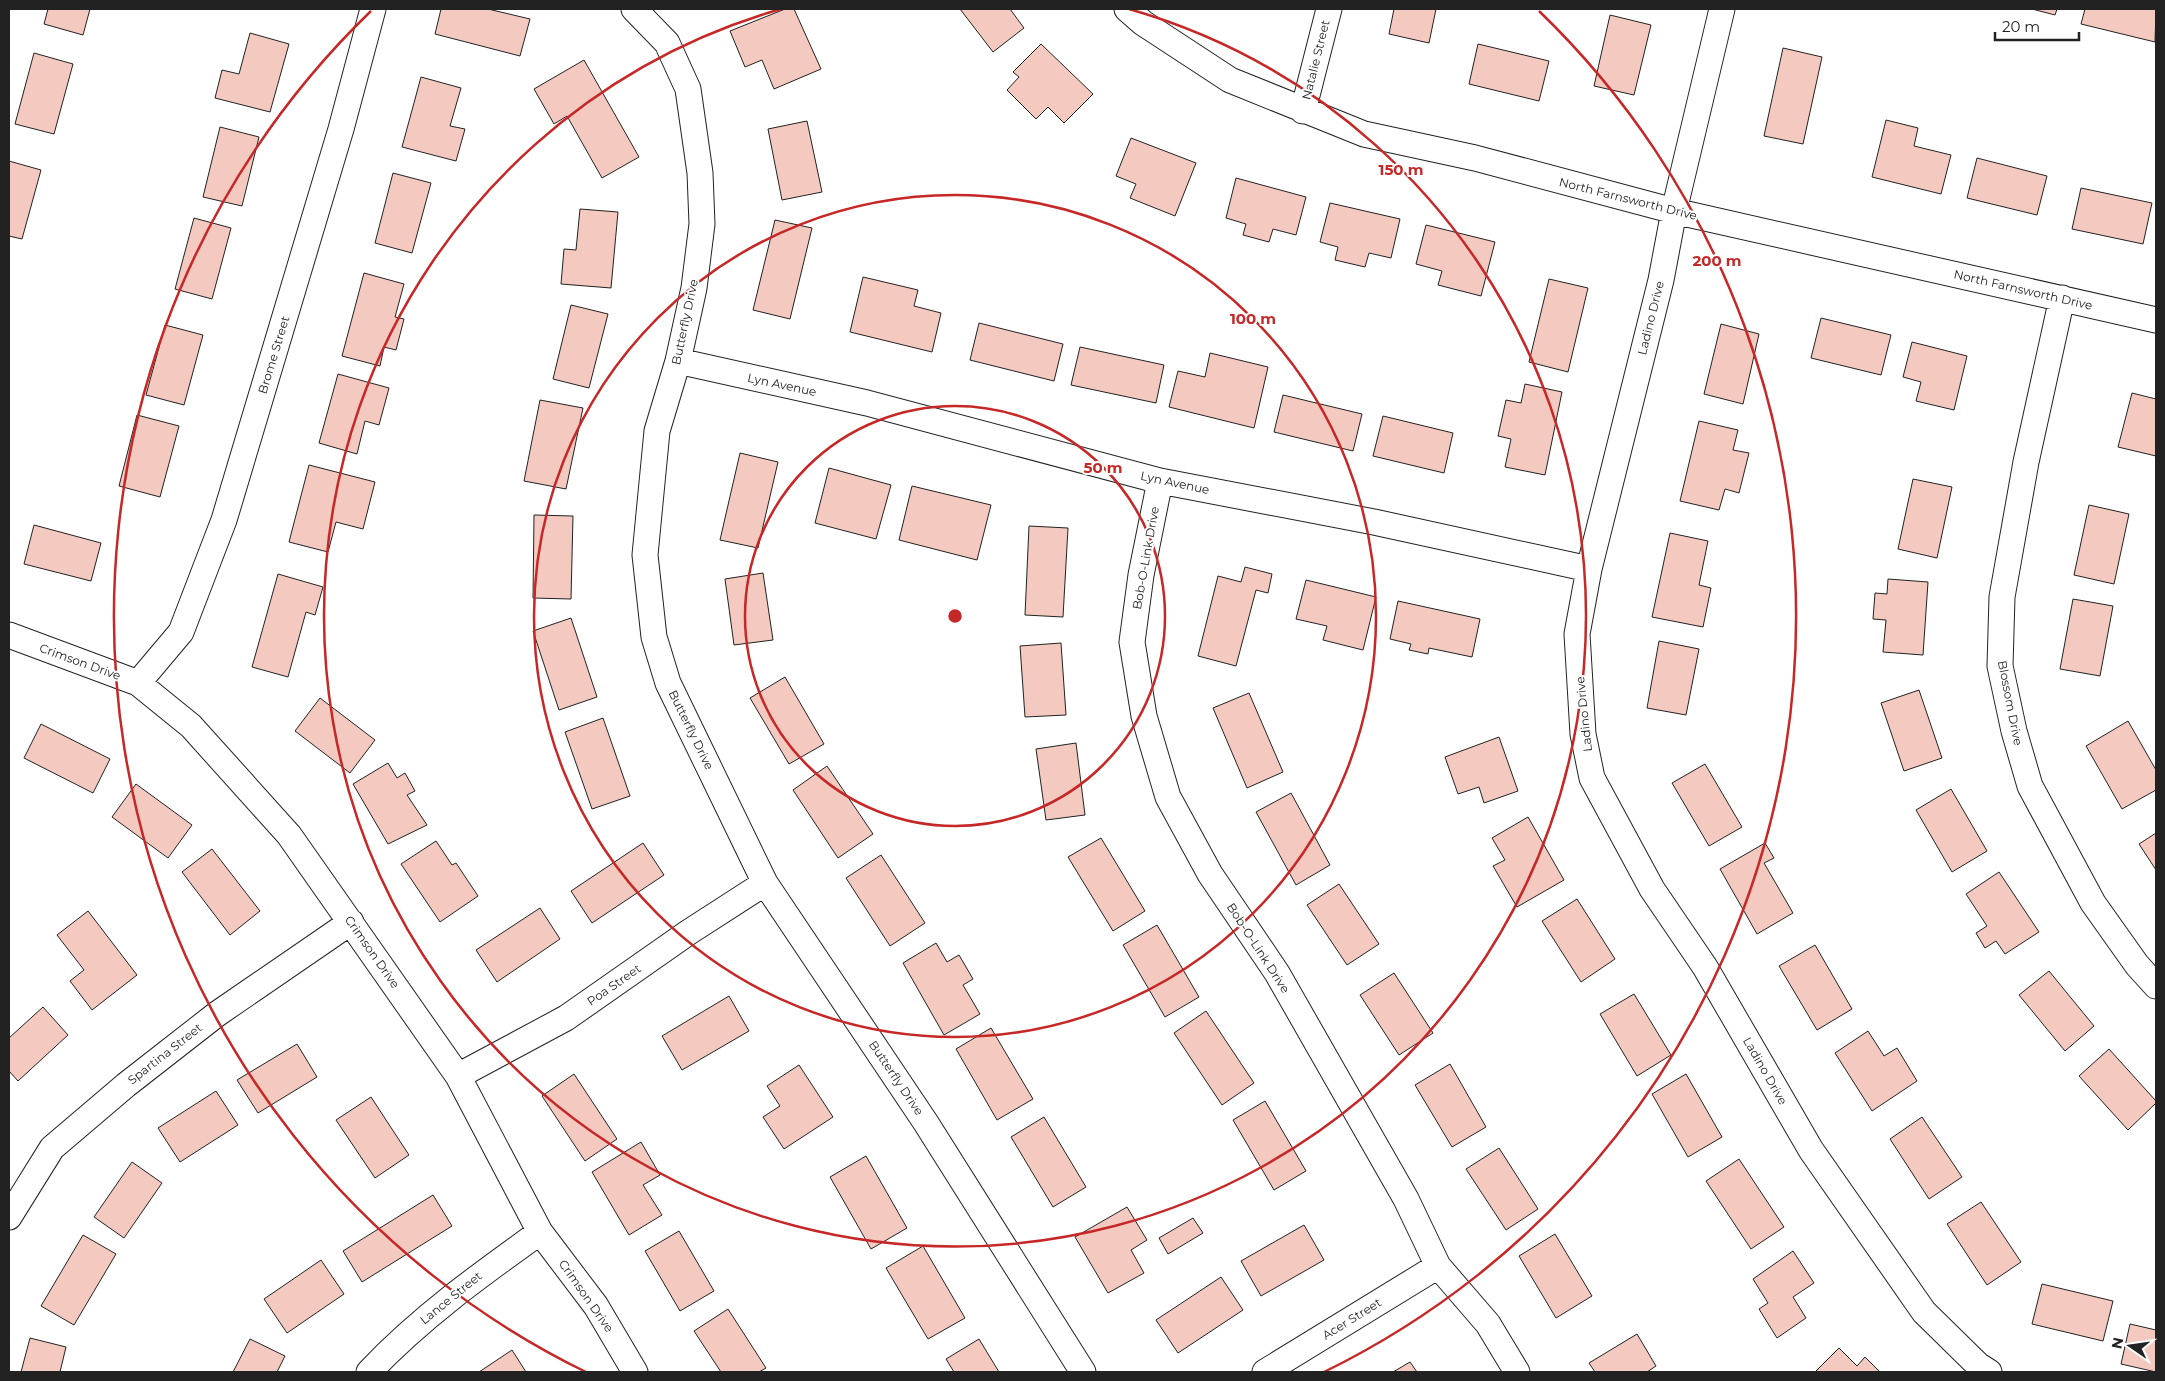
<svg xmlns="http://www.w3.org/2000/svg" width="2165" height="1381" font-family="Montserrat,sans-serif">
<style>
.building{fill:#f3c9c0;stroke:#222}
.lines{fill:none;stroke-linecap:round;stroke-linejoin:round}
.minor-casing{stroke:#222;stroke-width:27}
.minor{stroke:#fff;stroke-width:25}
.ring{fill:none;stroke:#c62828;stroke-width:2.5}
.labels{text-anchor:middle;stroke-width:4;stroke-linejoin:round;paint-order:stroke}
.street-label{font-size:12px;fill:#222;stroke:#fff}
.centre{fill:#c62828;stroke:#fff;stroke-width:2.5}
.ring-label{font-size:15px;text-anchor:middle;font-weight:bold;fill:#c62828;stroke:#fff;stroke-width:4;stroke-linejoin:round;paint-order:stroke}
</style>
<rect width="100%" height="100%" fill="#fff"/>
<!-- building -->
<path class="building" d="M 48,9 L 90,9 L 83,35 L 44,24 Z
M 441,9 L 488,9 L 530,19 L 520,56 L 435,34 Z
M 785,9 L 794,9 L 821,69 L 774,89 L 762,60 L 745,67 L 730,31 Z
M 960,9 L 1010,9 L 1024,28 L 993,52 Z
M 1394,9 L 1436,9 L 1429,43 L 1389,34 Z
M 2032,9 L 2057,9 L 2055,15 Z
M 2085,9 L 2156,9 L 2155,42 L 2081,24 Z
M 1610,15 L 1651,25 L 1634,95 L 1594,86 Z
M 250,33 L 289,44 L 270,112 L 215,98 L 222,70 L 239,74 Z
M 1041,44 L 1093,94 L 1064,123 L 1048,107 L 1036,119 L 1007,90 L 1019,77 L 1013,72 Z
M 1478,44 L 1549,61 L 1539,101 L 1469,84 Z
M 1783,48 L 1822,57 L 1803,144 L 1764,136 Z
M 34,53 L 73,64 L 54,134 L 15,124 Z
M 584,60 L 639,157 L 602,178 L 567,116 L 554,124 L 534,89 Z
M 421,77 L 461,88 L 450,126 L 465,129 L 456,161 L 402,147 Z
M 1886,120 L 1918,128 L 1914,146 L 1951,155 L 1941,194 L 1872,177 Z
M 807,121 L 822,192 L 782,200 L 768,129 Z
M 220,127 L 259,137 L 242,206 L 203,197 Z
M 1131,138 L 1196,163 L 1175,216 L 1130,198 L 1136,184 L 1116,176 Z
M 1977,158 L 2047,176 L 2037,215 L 1967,198 Z
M 9,161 L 41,170 L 22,239 L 9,236 Z
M 393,173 L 431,183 L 412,253 L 375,243 Z
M 1236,178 L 1306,197 L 1296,235 L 1273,229 L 1269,242 L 1243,235 L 1246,224 L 1226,218 Z
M 2081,188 L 2152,203 L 2143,244 L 2072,229 Z
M 1330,203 L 1400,219 L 1391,258 L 1369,253 L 1365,267 L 1335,260 L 1338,247 L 1320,242 Z
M 580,209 L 618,212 L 611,288 L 561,284 L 564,249 L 576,250 Z
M 194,218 L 231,228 L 212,299 L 175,289 Z
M 775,220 L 812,228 L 790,319 L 753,310 Z
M 1426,225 L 1495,242 L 1481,296 L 1438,285 L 1442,271 L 1416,264 Z
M 364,273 L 404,284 L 395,317 L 404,319 L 396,350 L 384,347 L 380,366 L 342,356 Z
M 863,277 L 918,290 L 914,306 L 941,313 L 932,352 L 850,332 Z
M 1549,279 L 1588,288 L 1568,372 L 1529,362 Z
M 571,305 L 608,314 L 589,388 L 553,379 Z
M 1821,318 L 1891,335 L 1881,375 L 1811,358 Z
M 979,323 L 1063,344 L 1054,381 L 970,360 Z
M 1721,324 L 1759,334 L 1743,404 L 1704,394 Z
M 165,325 L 203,335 L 184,405 L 146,395 Z
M 1912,342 L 1967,356 L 1954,410 L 1916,401 L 1921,382 L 1903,377 Z
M 1080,347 L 1164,365 L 1156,403 L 1071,385 Z
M 1210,353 L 1268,367 L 1254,428 L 1169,407 L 1178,371 L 1205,377 Z
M 338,374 L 389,388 L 379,425 L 365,421 L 357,454 L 319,443 Z
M 1525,384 L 1562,392 L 1545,475 L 1505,467 L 1511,439 L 1498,436 L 1506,400 L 1521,403 Z
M 2132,393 L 2156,399 L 2156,456 L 2118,447 Z
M 1283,395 L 1362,414 L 1353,451 L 1274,432 Z
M 540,400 L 583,408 L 566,489 L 524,481 Z
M 137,415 L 179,426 L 160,497 L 119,486 Z
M 1383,416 L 1453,433 L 1444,473 L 1373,456 Z
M 1699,421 L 1738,430 L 1733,450 L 1749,453 L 1739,493 L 1725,489 L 1719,510 L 1680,501 Z
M 740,453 L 778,462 L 758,548 L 720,540 Z
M 309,465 L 375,482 L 363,529 L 336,522 L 328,552 L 289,542 Z
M 829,468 L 891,485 L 876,539 L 815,523 Z
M 1913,479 L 1952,487 L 1937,558 L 1898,549 Z
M 912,486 L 991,505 L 977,560 L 899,540 Z
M 2089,505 L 2129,514 L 2114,584 L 2074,575 Z
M 534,515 L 573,516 L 571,599 L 533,598 Z
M 34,525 L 101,543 L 91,581 L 24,564 Z
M 1029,526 L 1068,528 L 1063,617 L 1025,615 Z
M 1670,533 L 1708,541 L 1699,585 L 1711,588 L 1703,627 L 1652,617 Z
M 1245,567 L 1272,574 L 1268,593 L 1256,590 L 1236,666 L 1198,656 L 1218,576 L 1241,582 Z
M 763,573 L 773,640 L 734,645 L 725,579 Z
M 278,574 L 323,587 L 315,615 L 306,612 L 288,677 L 252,667 Z
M 1888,579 L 1928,582 L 1923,655 L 1883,652 L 1886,620 L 1873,619 L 1875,593 L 1887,594 Z
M 1306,580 L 1376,597 L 1363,650 L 1323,640 L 1327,626 L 1296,619 Z
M 2073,599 L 2113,606 L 2100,676 L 2060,669 Z
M 1398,601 L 1480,619 L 1472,657 L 1429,648 L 1428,654 L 1409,650 L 1411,644 L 1390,639 Z
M 571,618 L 597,697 L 559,710 L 533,631 Z
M 1659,641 L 1699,649 L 1686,715 L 1647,708 Z
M 1061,643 L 1066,715 L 1025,717 L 1020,646 Z
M 785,677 L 824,744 L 789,764 L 750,698 Z
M 1919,690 L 1942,758 L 1904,771 L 1881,703 Z
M 1249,693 L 1283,772 L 1247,788 L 1213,708 Z
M 320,698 L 375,740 L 350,773 L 295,731 Z
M 603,718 L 630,796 L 592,809 L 565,732 Z
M 2128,721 L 2156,770 L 2156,790 L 2122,809 L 2086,746 Z
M 41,724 L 110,759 L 93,793 L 24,758 Z
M 1499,737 L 1518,791 L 1484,803 L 1479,787 L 1458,794 L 1445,757 Z
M 1076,743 L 1085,815 L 1046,820 L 1036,749 Z
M 388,763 L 397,778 L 405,773 L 415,791 L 407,795 L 427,825 L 388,844 L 353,784 Z
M 1705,764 L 1742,827 L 1709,846 L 1672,783 Z
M 827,766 L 873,834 L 838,858 L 793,790 Z
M 136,784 L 192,825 L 168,858 L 112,817 Z
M 1951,789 L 1987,851 L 1952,872 L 1916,810 Z
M 1291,793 L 1330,865 L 1296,885 L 1256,812 Z
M 1528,817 L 1564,880 L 1517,907 L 1493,866 L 1505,860 L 1492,838 Z
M 2156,833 L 2156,870 L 2139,844 Z
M 1101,838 L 1145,911 L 1113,931 L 1068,857 Z
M 436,841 L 452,865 L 456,863 L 478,896 L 440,922 L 401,864 Z
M 643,843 L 664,875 L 592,923 L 571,891 Z
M 1765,843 L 1774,858 L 1764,863 L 1793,913 L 1757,934 L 1720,869 Z
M 212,849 L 260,911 L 230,935 L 182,872 Z
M 881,855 L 925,923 L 890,946 L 846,878 Z
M 1999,872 L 2039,932 L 2005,954 L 1996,941 L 1985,948 L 1976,933 L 1987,926 L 1966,894 Z
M 1339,884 L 1379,944 L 1347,965 L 1307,905 Z
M 1577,899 L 1615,959 L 1581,982 L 1542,921 Z
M 540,908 L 560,939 L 497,982 L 476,950 Z
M 88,911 L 137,975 L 92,1010 L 70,981 L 84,970 L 57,935 Z
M 1157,925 L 1199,997 L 1165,1017 L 1123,945 Z
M 936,943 L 947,962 L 959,955 L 973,979 L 963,985 L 980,1014 L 944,1035 L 903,963 Z
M 1815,945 L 1852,1009 L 1817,1030 L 1779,966 Z
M 2049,971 L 2094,1026 L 2065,1051 L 2019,995 Z
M 1394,973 L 1433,1033 L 1399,1055 L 1360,995 Z
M 1634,994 L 1671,1055 L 1637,1076 L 1600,1014 Z
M 729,996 L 749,1031 L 682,1070 L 662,1036 Z
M 43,1007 L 68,1035 L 18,1081 L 9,1071 L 9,1038 Z
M 1206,1011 L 1254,1083 L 1222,1105 L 1174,1033 Z
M 991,1028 L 1033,1099 L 997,1120 L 956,1049 Z
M 1868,1031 L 1884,1056 L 1897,1048 L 1917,1081 L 1872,1111 L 1835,1053 Z
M 297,1044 L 317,1077 L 258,1113 L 237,1080 Z
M 2109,1049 L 2156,1101 L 2156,1103 L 2128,1130 L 2079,1076 Z
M 1450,1064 L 1486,1127 L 1452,1147 L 1415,1085 Z
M 799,1065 L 833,1117 L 784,1149 L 763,1117 L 780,1106 L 767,1086 Z
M 574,1074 L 617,1139 L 585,1161 L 542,1096 Z
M 1686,1074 L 1722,1137 L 1688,1157 L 1652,1094 Z
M 216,1091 L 238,1125 L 180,1162 L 158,1128 Z
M 371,1097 L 409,1155 L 375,1178 L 336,1120 Z
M 1265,1101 L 1306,1171 L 1274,1190 L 1233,1120 Z
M 1044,1117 L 1086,1187 L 1053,1207 L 1011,1137 Z
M 1922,1117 L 1962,1177 L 1929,1199 L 1890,1139 Z
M 641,1142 L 660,1175 L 643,1185 L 662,1215 L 629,1235 L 592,1172 Z
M 1499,1148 L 1538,1209 L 1506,1230 L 1466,1169 Z
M 866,1156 L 907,1228 L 871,1249 L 830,1177 Z
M 1739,1159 L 1784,1227 L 1751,1249 L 1706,1181 Z
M 132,1162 L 162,1183 L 124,1238 L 94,1217 Z
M 433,1195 L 452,1226 L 362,1282 L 343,1251 Z
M 1981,1202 L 2021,1262 L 1987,1285 L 1947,1224 Z
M 1127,1207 L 1147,1240 L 1131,1250 L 1144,1273 L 1108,1293 L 1075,1237 Z
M 1193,1218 L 1203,1233 L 1168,1254 L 1159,1238 Z
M 1304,1225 L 1324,1260 L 1261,1296 L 1241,1261 Z
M 679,1231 L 714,1291 L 680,1311 L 645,1251 Z
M 1555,1234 L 1592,1296 L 1556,1318 L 1519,1256 Z
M 83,1235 L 116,1254 L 74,1325 L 41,1306 Z
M 923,1246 L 965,1318 L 928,1339 L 886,1268 Z
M 1793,1251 L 1814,1283 L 1793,1297 L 1806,1318 L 1777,1338 L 1759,1309 L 1768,1303 L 1753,1279 Z
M 321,1260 L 344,1294 L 287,1333 L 264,1299 Z
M 1221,1277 L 1243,1310 L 1178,1353 L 1156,1320 Z
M 2042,1284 L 2113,1301 L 2103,1341 L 2032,1324 Z
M 728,1309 L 766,1368 L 759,1372 L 721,1372 L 694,1331 Z
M 2130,1324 L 2156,1330 L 2156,1372 L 2121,1364 Z
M 1637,1334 L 1656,1366 L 1647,1372 L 1595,1372 L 1589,1363 Z
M 30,1338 L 66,1347 L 60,1372 L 21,1372 Z
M 250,1339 L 285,1356 L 277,1372 L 233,1372 Z
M 979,1339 L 999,1372 L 954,1372 L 946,1359 Z
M 1839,1348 L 1857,1366 L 1865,1357 L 1880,1372 L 1815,1372 Z
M 512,1350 L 526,1372 L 479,1372 Z
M 1410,1362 L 1417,1372 L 1393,1372 Z"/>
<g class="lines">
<defs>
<path id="minor" d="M 634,9 L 667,43 L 688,89 L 700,173 L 702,224 L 694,288 L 678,361 L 657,431 L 645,555 L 654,637 L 668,683 L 765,883 L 926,1123 L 1083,1372
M 1127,9 L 1143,23 L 1230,80 L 1364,134 L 1475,158 L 1674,211 L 2156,320
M 1722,9 L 1674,211 L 1661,280 L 1589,569 L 1577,634 L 1583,734 L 1592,778 L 1652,889 L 1705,967 L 1811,1150 L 1924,1312 L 1978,1365 L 1989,1372
M 1303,111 L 1329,9
M 2062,298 L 2026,462 L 2002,597 L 2000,666 L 2014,731 L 2030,786 L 2093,903 L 2137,965 L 2156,986
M 678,361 L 867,403 L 1160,481 L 1374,522 L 1589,569
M 1160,481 L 1141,575 L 1132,642 L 1144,716 L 1168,797 L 1210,874 L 1277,973 L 1406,1199 L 1438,1266 L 1488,1324 L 1517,1372
M 9,635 L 138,683 L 191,726 L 289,835 L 458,1076 L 540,1232 L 596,1306 L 635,1372
M 138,683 L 181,632 L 224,520 L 341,129 L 373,9
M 458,1076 L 566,1018 L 689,932 L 765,883
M 9,1217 L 52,1148 L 126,1085 L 217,1014 L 351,922
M 369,1372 C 420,1318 480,1275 540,1232
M 1265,1372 L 1438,1266"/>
</defs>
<!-- minor casing -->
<use href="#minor" class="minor-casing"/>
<!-- minor -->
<use href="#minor" class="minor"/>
</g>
<!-- distance rings -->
<g class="ring">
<circle cx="955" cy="616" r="210"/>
<circle cx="955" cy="616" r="421"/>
<path d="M1129 9A631 631 0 1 1 781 9"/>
<path d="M586 1372A841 841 0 0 1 371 11M1539 11A841 841 0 0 1 1324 1372"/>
</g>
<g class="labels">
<!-- street labels -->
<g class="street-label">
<text transform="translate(1316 60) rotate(-76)" y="4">Natalie Street</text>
<text transform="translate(1628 199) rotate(14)" y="4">North Farnsworth Drive</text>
<text transform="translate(2023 290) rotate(13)" y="4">North Farnsworth Drive</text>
<text transform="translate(1651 318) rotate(-76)" y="4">Ladino Drive</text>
<text transform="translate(685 322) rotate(-78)" y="4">Butterfly Drive</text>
<text transform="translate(274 355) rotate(-73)" y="4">Brome Street</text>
<text transform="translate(782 385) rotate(12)" y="4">Lyn Avenue</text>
<text transform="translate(1175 483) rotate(12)" y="4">Lyn Avenue</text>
<text transform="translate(1146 558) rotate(-80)" y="4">Bob-O-Link Drive</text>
<text transform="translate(80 662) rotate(20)" y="4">Crimson Drive</text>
<text transform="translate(2010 703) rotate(79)" y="4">Blossom Drive</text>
<text transform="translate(1584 714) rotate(-96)" y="4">Ladino Drive</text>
<text transform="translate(691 730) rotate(64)" y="4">Butterfly Drive</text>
<text transform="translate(1258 948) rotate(57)" y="4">Bob-O-Link Drive</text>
<text transform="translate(372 952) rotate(55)" y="4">Crimson Drive</text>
<text transform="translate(614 985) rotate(-35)" y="4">Poa Street</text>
<text transform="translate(165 1054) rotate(-38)" y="4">Spartina Street</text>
<text transform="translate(1765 1071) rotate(60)" y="4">Ladino Drive</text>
<text transform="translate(896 1078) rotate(56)" y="4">Butterfly Drive</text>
<text transform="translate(586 1296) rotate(55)" y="4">Crimson Drive</text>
<text transform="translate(451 1298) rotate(-39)" y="4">Lance Street</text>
<text transform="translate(1352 1319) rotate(-32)" y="4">Acer Street</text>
</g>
</g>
<circle cx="955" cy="616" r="8" class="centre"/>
<g class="ring-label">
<text x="1401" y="175">150 m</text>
<text x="1717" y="266">200 m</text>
<text x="1253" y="324">100 m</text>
<text x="1103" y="473">50 m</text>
</g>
<!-- border -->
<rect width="2165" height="1381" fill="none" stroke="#222222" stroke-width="20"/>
<!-- north arrow -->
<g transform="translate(2130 1346) rotate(283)" stroke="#ffffff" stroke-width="4" paint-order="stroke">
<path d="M0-4L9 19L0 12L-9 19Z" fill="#222222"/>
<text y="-8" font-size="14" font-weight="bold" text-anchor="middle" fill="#222222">N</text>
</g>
<!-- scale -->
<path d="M1995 32v8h84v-8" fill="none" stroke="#222222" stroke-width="2.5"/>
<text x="2002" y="32" font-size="15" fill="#222222" stroke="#ffffff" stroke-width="4" paint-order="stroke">20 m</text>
</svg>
